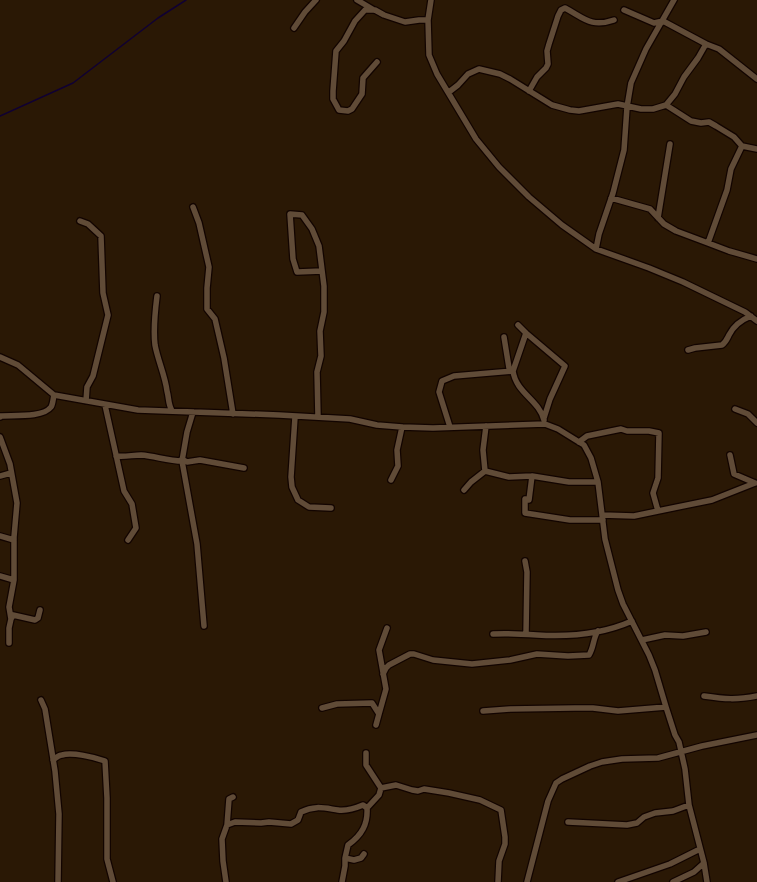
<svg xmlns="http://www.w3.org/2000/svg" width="757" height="882" font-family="'Fira Sans',sans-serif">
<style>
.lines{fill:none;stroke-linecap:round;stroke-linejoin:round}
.stream{stroke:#100033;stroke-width:1.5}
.minor-casing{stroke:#120400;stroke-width:8}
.minor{stroke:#604b37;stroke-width:5.5}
</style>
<rect width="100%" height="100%" fill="#2a1805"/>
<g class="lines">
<!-- stream -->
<path class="stream" d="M 0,116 L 73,83 L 158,18 L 186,0"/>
<defs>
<path id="minor" d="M 357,0 L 374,10
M 431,0 L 428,20 L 429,55 L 437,74 L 476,139 L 499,167 L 529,197 L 562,225 L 596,249 L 649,268 L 683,282 L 745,312 L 757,321
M 624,10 L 654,23 L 663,21 L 706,44 L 719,49 L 757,79
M 294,28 L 305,12 L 316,0
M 377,62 L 363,78 L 362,94 L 352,109 L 348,111 L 339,110 L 333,99 L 333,91 L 336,51 L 344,41 L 355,21 L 365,10 L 375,10 L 384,15 L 405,22 L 419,20 L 428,20
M 529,91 L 537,77 L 546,68 L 548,64 L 547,51 L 549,44 L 558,16 L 561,10 L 565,8 C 584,18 591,28 614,20
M 449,92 L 458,85 L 468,74 L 479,69 L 500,74 L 510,79 L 552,105 L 570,110 L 579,111 L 618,104 L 641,109 L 653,109 L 666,105 L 675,94 L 684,77 L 698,58 L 706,44
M 666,105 L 691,121 L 701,123 L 709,122 L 716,126 L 734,137 L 742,146
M 611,198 L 650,209 L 664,224 L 676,231 L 708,243 L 727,190 L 731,169 L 742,146 L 757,149
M 193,207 L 199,223 L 209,267 L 207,288 L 207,309 L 215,319 L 224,358 L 233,414
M 658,218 L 670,144
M 80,221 L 88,224 L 101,236 L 103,293 L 108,315 L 93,376 L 87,387 L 86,401
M 708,243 L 729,251 L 757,259
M 596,249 L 599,234 L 613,193 L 624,150 L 627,107 L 631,83 L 646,49 L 674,0
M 157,296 C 155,312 153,329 155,345 C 158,361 165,375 167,391 C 169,398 168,404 172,411
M 526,333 L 565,366 L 550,399 L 544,418
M 504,337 L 509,368 L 513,371 C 516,393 539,400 544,420
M 688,350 L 695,348 L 722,345 C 726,342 727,339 729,335 C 734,325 741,320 751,316
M 0,357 L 18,365 L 54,395 L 138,410 L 279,415 L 350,419 L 377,425 L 402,427 L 433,428 L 545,424 L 558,429 L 579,442 L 584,445 L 591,458 L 598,482 L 605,539 L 618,590 L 623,604 L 649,655 L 655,670 L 666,707 L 675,735 L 679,742 L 685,769 L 689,805 L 704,863 L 707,882
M 105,405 L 124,491 L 132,504 L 136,528 L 128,540
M 735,409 L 748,414 L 757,423
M 193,412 L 187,432 L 182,461 L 197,544 L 204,626
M 0,417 L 0,416 C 13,415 43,418 51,407 C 53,404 53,399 54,395
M 295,417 L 291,477 L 292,487 L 298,500 L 309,507 L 331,508
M 318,417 L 317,372 L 321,356 L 320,331 L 324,312 L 324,286 L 319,246 L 312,229 L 302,215 L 290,214 L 293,259 L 297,272 L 322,271
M 450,427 L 439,392 L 442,381 L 454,376 L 513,371 L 526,333 L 518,325
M 0,437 L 10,464 L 17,503 L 14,537 L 14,580 L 9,607 L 11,619 L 9,628 L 9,643
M 579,442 L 587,436 L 621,429 L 627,431 L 649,431 L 659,433 L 658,478 L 653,493 L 658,511 L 634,516 L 602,515
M 730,455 L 734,474 L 755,483
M 116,456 C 125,457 133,455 141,455 C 155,456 168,461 182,461
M 182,459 L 187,462 L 200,460 L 244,468
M 485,471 L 483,450 L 486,426
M 0,476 L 11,473
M 532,476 L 529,500 L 525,499 L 525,513 L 570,520 L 603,520
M 391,480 L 398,466 L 397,450 L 402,427
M 464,490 L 471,482 L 485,471 L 509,477 L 532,476 L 569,482 L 598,482
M 658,511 L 712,500 L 755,483
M 0,536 L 14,540
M 525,561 L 527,572 L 526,634
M 0,576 L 14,580
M 11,619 L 13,615 L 35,620 L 38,618 L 40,610
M 493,634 C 508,633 523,634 537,635 C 569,637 603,634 632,621
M 642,640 L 665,635 L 683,636 L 706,632
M 383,674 L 386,668 L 389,665 L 410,654 L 414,654 L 433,660 L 472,664 L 510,660 L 537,654 L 568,656 L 589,655 C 594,647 593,638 598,631
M 704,696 C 725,699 736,700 757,696
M 41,700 L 45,709 L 55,771 L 59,814 L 58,882
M 322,708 L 337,704 L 372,703 L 379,714 L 376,725
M 483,711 L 510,709 L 575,708 L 593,708 L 618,711 L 666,707
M 379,714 L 386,689 L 379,650 L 387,628
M 53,760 C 56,758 58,755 62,755 C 72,752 94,757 105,761 L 107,798 L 107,859 L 113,882
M 381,788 L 396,785 L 412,790 L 418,791 L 424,789 L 449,793 L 480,800 L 501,810 L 505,837 L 505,844 L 499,861 L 498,882
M 568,822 L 627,825 L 637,823 L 644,817 L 655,813 L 673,811 L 689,805
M 227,825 L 235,822 L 261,823 L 269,822 L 291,824 L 298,820 L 301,812 C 315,805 324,808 338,810 C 346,811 356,808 363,805 L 367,808 L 379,795 L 381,788 L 366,765 L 366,753
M 345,858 L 354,860 L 361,858 L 364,854
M 226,882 L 223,861 L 222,839 L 227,825 L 229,799 L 233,797
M 342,882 L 345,866 L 345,858 L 348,845 C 362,835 368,824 367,808
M 527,882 L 548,801 L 556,783 L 562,779 L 590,766 L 602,762 L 622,759 L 658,758 L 702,746 L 757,735
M 618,882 L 670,864 L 700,849
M 673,882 L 694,872 L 704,863"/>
</defs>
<!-- minor casing -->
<use href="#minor" class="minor-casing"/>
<!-- minor -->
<use href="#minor" class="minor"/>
</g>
</svg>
